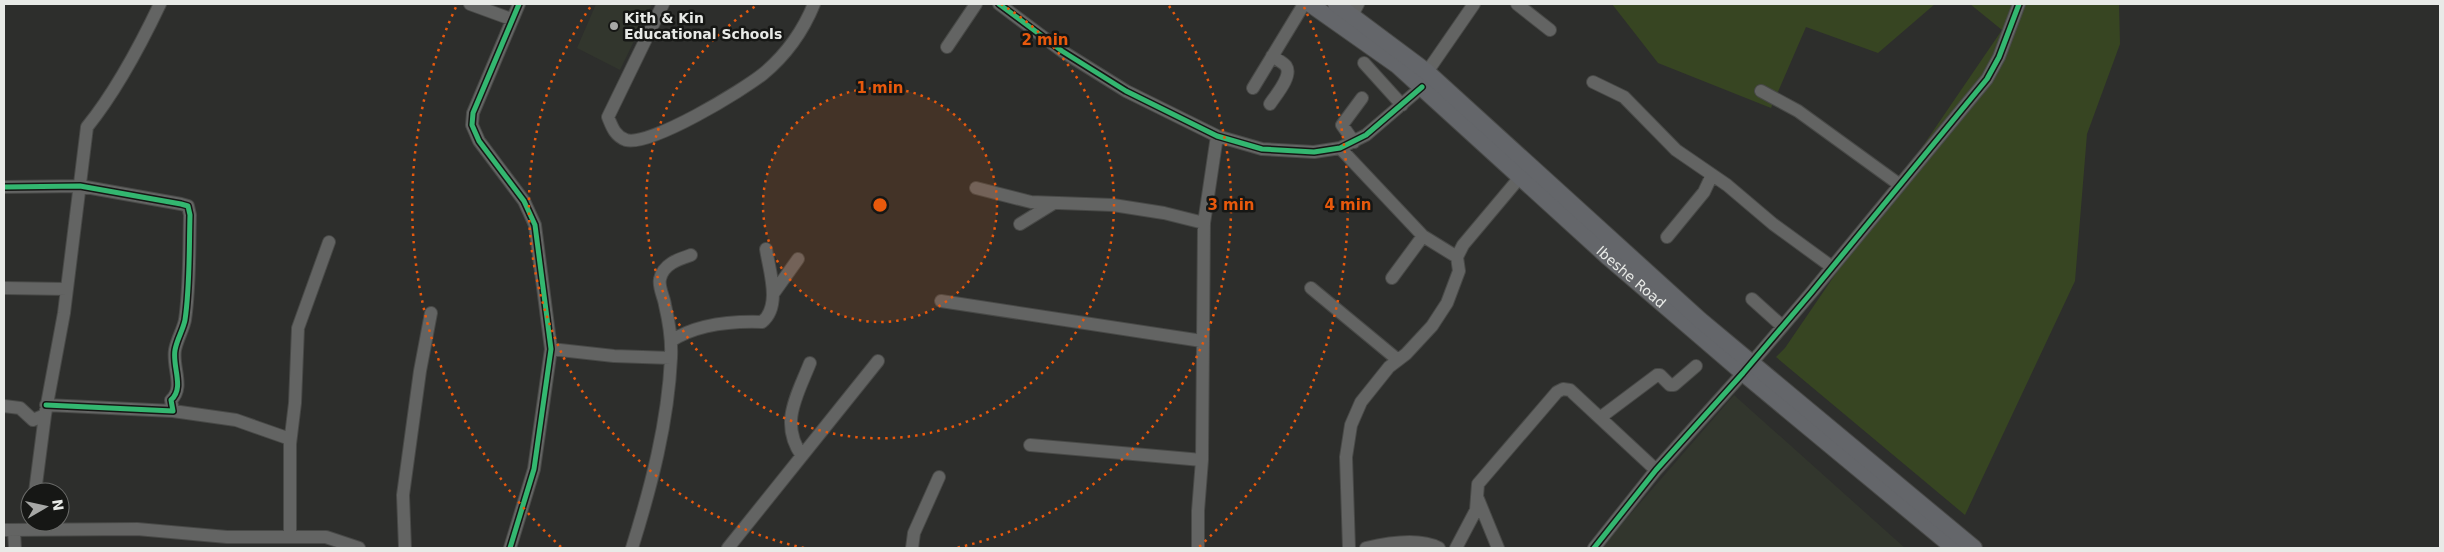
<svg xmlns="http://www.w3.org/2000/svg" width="2444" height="552" font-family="'DejaVu Sans',sans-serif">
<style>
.built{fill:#32362d}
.green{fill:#374522}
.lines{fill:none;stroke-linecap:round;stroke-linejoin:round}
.minor-casing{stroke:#484947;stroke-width:14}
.major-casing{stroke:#484947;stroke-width:18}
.minor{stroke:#636463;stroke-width:12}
.major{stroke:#64666a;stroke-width:16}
.cycleway-casing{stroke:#161715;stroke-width:8}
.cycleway{stroke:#33b770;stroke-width:5}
.ring{fill:none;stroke:#e8590c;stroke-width:2.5;stroke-dasharray:2.5 5}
.poi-dot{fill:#a7a8a6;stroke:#161715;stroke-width:2}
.labels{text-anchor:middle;stroke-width:5;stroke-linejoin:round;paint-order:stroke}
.poi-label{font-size:14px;font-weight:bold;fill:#e8eae7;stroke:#161715;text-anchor:start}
.street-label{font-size:14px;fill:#e8eae7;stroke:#161715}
.centre{fill:#e8590c;stroke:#161715;stroke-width:2.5}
.ring-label{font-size:15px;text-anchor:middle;font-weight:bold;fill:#e8590c;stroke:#161715;stroke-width:5;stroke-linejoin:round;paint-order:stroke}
</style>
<rect width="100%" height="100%" fill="#2d2e2c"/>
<!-- built -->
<path class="built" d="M 596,4 L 652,4 L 620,70 L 577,48 Z
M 1734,395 L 1905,548 L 1601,548 Z"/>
<!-- green -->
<path class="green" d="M 1612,4 L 1935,4 L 1878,53 L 1806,27 L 1771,108 L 1658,63 Z
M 1970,4 L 2119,4 L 2120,44 L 2087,134 L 2075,281 L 1965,515 L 1776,357 L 1785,348 L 2002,30 Z"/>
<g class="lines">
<defs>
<path id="minor" d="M 470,4 L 511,19
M 663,4 L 608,117 C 612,127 615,136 626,140 C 650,147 743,90 763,74 C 786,55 803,31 814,4
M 999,4 L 1062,51 L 1126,91 L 1217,136 L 1262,149 L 1314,152 L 1340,148 L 1366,135 L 1422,87
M 1517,4 L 1550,30
M 1348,23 L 1358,4
M 947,47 L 976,4
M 1364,63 L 1402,105
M 1427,72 L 1474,4
M 1593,82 L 1624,97 L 1676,150 L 1727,185 L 1773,224 L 1832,267
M 1253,88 L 1304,4
M 1761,91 L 1798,111 L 1900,185
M 1270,104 C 1275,96 1293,76 1286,66 C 1283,62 1276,59 1272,56
M 1354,142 L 1342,125 L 1362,98
M 1340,148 L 1423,236 L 1457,257
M 4,187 L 80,186 L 181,204 L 188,206 L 190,215 C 189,250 190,286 185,320 C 183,330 177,339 175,350 C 172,367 185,388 171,400 L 173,411 L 46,405
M 976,188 L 1031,202 L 1113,205 L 1164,213 L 1204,223
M 1020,224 L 1054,203
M 1667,237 L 1704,192 L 1712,175
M 1392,278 L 1423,236
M 4,288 L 67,289
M 1311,288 L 1398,360
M 773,294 L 798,259
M 1752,299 L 1782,326
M 941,301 L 1202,341
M 671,341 C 697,324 732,321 762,322 C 782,306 769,270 766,249
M 551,349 L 614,356 L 671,358
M 4,406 L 20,408 L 33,420 L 45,415
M 173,411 L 236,420 L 290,439
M 1601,417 L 1657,375 L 1660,375 L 1670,385 L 1674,385 L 1696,366
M 1030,445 L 1202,460
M 802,456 C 779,423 797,396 810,363
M 35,492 L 45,415 L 64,313 L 87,127 C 117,90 140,46 160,4
M 1478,499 L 1498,548
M 4,530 L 137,529 L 227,537 L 326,537 L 359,548
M 14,531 L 15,548
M 290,537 L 290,444 L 295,403 L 298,328 L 329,242
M 405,548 L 403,495 L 420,371 L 431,313
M 510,548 L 534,469 L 551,349 L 535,225 L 524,201 L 479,141 L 472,125 L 473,113 L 519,4
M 632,548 C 651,487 668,423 671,358 C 672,341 669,322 665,305 C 664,297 658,287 660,279 C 663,264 679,259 691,255
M 728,548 L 878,361
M 912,548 L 914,533 L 939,477
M 1198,548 L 1198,511 L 1202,460 L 1204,223 L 1217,136
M 1349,548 L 1346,457 L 1351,425 L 1361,402 L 1389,367 L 1406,354 L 1432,326 L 1447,303 L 1459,271 L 1457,257 L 1463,245 L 1521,176
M 1366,548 C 1387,543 1420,538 1439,548
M 1456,548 L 1476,510 L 1478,484 L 1557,392 L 1563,389 L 1570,390 L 1656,470
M 1594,548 L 1656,470 L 1743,373 L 1811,293 L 1987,79 L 1999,57 L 2019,4"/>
<g id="major">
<path id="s1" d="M 1310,4 L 1398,66 L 1609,258 L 1743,373 L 1954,548"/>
<path d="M 1336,4 L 1427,72 L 1700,320 L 1974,548"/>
</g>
</defs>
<!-- minor casing -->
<use href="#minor" class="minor-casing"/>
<!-- major casing -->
<use href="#major" class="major-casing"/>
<!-- minor -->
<use href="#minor" class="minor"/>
<!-- major -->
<use href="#major" class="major"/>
<defs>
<path id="cycleway" d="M 999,4 L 1062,51 L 1126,91 L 1217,136 L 1262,149 L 1314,152 L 1340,148 L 1366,135 L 1422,87
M 4,187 L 80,186 L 181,204 L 188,206 L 190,215 C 189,250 190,286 185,320 C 183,330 177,339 175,350 C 172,367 185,388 171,400 L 173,411 L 46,405
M 510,548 L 534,469 L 551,349 L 535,225 L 524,201 L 479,141 L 472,125 L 473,113 L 519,4
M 1594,548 L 1656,470 L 1743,373 L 1811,293 L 1987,79 L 1999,57 L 2019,4"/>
</defs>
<!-- cycleway casing -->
<use href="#cycleway" class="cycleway-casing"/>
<!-- cycleway -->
<use href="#cycleway" class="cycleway"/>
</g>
<!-- distance rings -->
<circle cx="880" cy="205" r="117" fill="#e8590c" fill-opacity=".12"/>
<g class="ring">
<circle cx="880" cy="205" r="117"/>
<path d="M1001 4A234 234 0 1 1 759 4"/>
<path d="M804 548A351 351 0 0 1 591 6M1169 6A351 351 0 0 1 956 548"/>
<path d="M561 547A468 468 0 0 1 456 7M1304 7A468 468 0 0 1 1199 547"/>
</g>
<!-- markers -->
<circle class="poi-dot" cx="614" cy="26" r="5"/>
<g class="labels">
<!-- poi labels -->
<g class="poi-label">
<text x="624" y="23">Kith &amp; Kin<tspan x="624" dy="16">Educational Schools</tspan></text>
</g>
<!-- street labels -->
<g class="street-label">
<text dy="5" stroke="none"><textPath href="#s1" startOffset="422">Ibeshe Road</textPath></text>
</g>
</g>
<circle cx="880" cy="205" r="8" class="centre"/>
<g class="ring-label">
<text x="1045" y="45">2 min</text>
<text x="880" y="93">1 min</text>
<text x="1231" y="210">3 min</text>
<text x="1348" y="210">4 min</text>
</g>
<!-- border -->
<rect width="2444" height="552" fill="none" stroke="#e8eae7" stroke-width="10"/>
<!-- north arrow -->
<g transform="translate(45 507) rotate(81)"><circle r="24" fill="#161715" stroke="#6a6b69"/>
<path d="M0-4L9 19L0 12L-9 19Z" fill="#a7a8a6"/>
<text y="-8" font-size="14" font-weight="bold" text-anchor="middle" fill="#e8eae7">N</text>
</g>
</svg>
